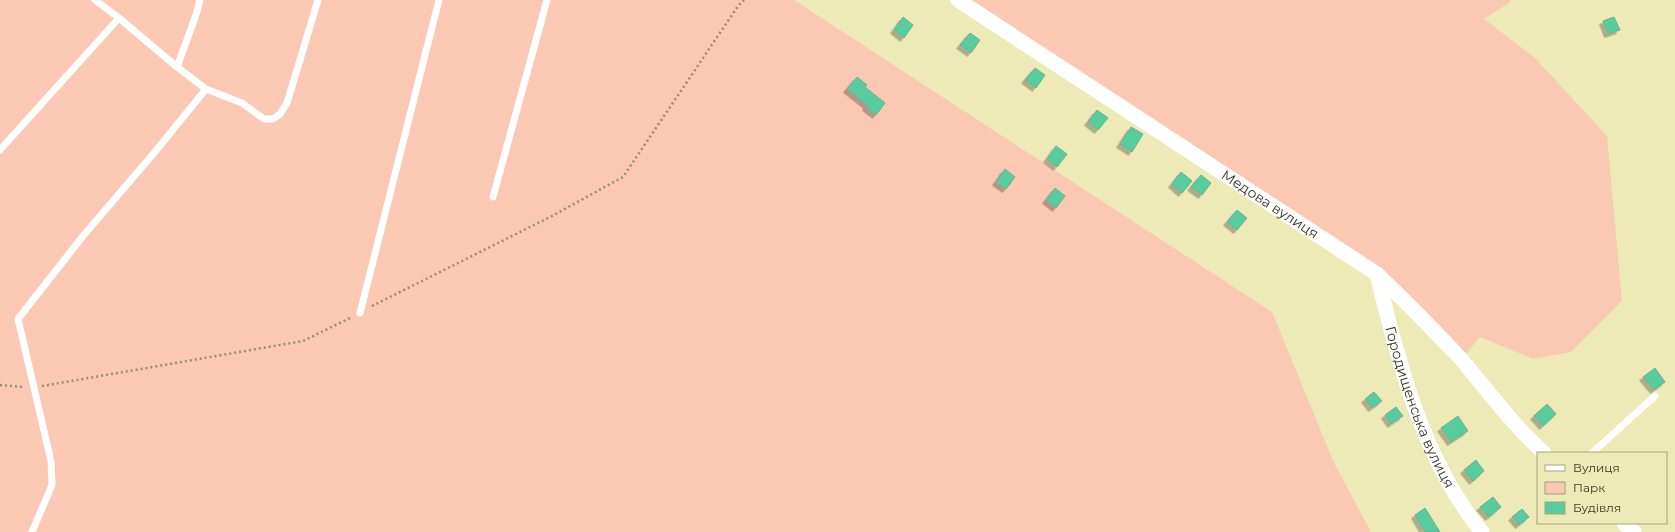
<svg xmlns="http://www.w3.org/2000/svg" width="1675" height="532" font-family="Montserrat,sans-serif">
<style>
.green{fill:#fac8b3}
.building{fill:#57cd9f;stroke:#76aa93;filter:url(#shadow)}
.lines{fill:none;stroke-linecap:round;stroke-linejoin:round}
.path{stroke:#93916e;stroke-width:2.5;stroke-dasharray:2 3;stroke-linecap:butt}
.service{stroke:#fff;stroke-width:7}
.minor{stroke:#fff;stroke-width:15}
.labels{text-anchor:middle;stroke-width:3;stroke-linejoin:round;paint-order:stroke}
.street-label{font-size:14px;fill:#373622;stroke:#edeab8}
</style>
<defs>
<filter id="shadow"><feDropShadow dx="-3.5" dy="3.5" stdDeviation="0" flood-color="#0004"/></filter>
</defs>
<rect width="100%" height="100%" fill="#edeab8"/>
<!-- green -->
<path class="green" d="M 0,0 L 794,0 L 1272,312 L 1334,463 L 1371,532 L 0,532 Z
M 970,0 L 1511,0 L 1509,3 L 1484,19 L 1535,58 L 1607,136 L 1622,301 L 1571,352 L 1533,359 L 1480,337 L 1464,356 L 1426,314 Z"/>
<!-- building -->
<path class="building" d="M 903,17 L 913,25 L 904,38 L 894,30 Z
M 1614,17 L 1620,30 L 1608,34 L 1603,21 Z
M 970,33 L 980,40 L 971,53 L 960,45 Z
M 1035,68 L 1045,75 L 1036,88 L 1025,80 Z
M 857,77 L 867,85 L 865,87 L 885,103 L 876,115 L 866,107 L 867,105 L 847,89 Z
M 1097,110 L 1108,118 L 1098,130 L 1088,122 Z
M 1131,127 L 1143,134 L 1132,152 L 1120,144 Z
M 1056,146 L 1067,154 L 1057,167 L 1047,159 Z
M 1005,169 L 1015,177 L 1006,189 L 996,182 Z
M 1181,172 L 1192,181 L 1182,193 L 1172,184 Z
M 1201,175 L 1211,183 L 1202,195 L 1191,187 Z
M 1055,188 L 1065,196 L 1056,208 L 1046,200 Z
M 1237,210 L 1247,218 L 1237,230 L 1227,222 Z
M 1655,368 L 1665,382 L 1654,390 L 1643,377 Z
M 1374,392 L 1382,401 L 1372,408 L 1365,399 Z
M 1547,404 L 1556,414 L 1543,426 L 1534,416 Z
M 1396,407 L 1403,416 L 1391,424 L 1385,415 Z
M 1458,416 L 1468,431 L 1451,442 L 1441,428 Z
M 1476,460 L 1484,471 L 1473,481 L 1464,470 Z
M 1493,497 L 1501,507 L 1489,517 L 1480,507 Z
M 1425,508 L 1440,532 L 1425,532 L 1415,515 Z
M 1522,509 L 1529,517 L 1519,525 L 1512,517 Z"/>
<g class="lines">
<!-- path -->
<path class="path" d="M 372,306 L 552,216 L 623,177 L 738,6 L 744,0
M 0,385 L 23,387
M 42,386 L 303,341 L 352,317"/>
<!-- service -->
<path class="service" d="M 95,0 L 119,18 L 177,67 L 206,89 L 242,103 L 264,119 L 273,119 L 280,114 L 287,103 L 318,0
M 177,67 L 196,15 L 200,0
M 0,150 L 119,18
M 493,197 L 547,0
M 360,313 L 439,0
M 1592,453 L 1655,396
M 32,532 L 52,485 L 51,461 L 18,319 L 83,236 L 154,153 L 206,89"/>
<!-- minor -->
<g class="minor">
<path id="s1" d="M 958,0 L 1377,274 C 1406,302 1434,330 1461,359 C 1488,391 1513,425 1544,453"/>
<path id="s2" d="M 1377,274 C 1398,362 1423,460 1482,532"/>
<path d="M 1624,523 L 1634,532"/>
</g>
</g>
<g class="labels">
<!-- street labels -->
<g class="street-label">
<text dy="5" stroke="none"><textPath href="#s1" startOffset="373">Медова вулиця</textPath></text>
<text dy="5" stroke="none"><textPath href="#s2" startOffset="140">Городищенська вулиця</textPath></text>
</g>
</g>
<!-- legend -->
<rect x="1537" y="452" width="130" height="72" fill="#edeab8" stroke="#a4a27c"/>
<rect x="1545" y="465" width="20" height="6" fill="#ffffff" stroke="#a4a27c"/>
<text x="1573" y="472" font-size="12" fill="#373622">Вулиця</text>
<rect x="1545" y="482" width="20" height="12" fill="#fac8b3" stroke="#a4a27c"/>
<text x="1573" y="492" font-size="12" fill="#373622">Парк</text>
<rect x="1545" y="502" width="20" height="12" fill="#57cd9f" stroke="#a4a27c"/>
<text x="1573" y="512" font-size="12" fill="#373622">Будівля</text>
</svg>
